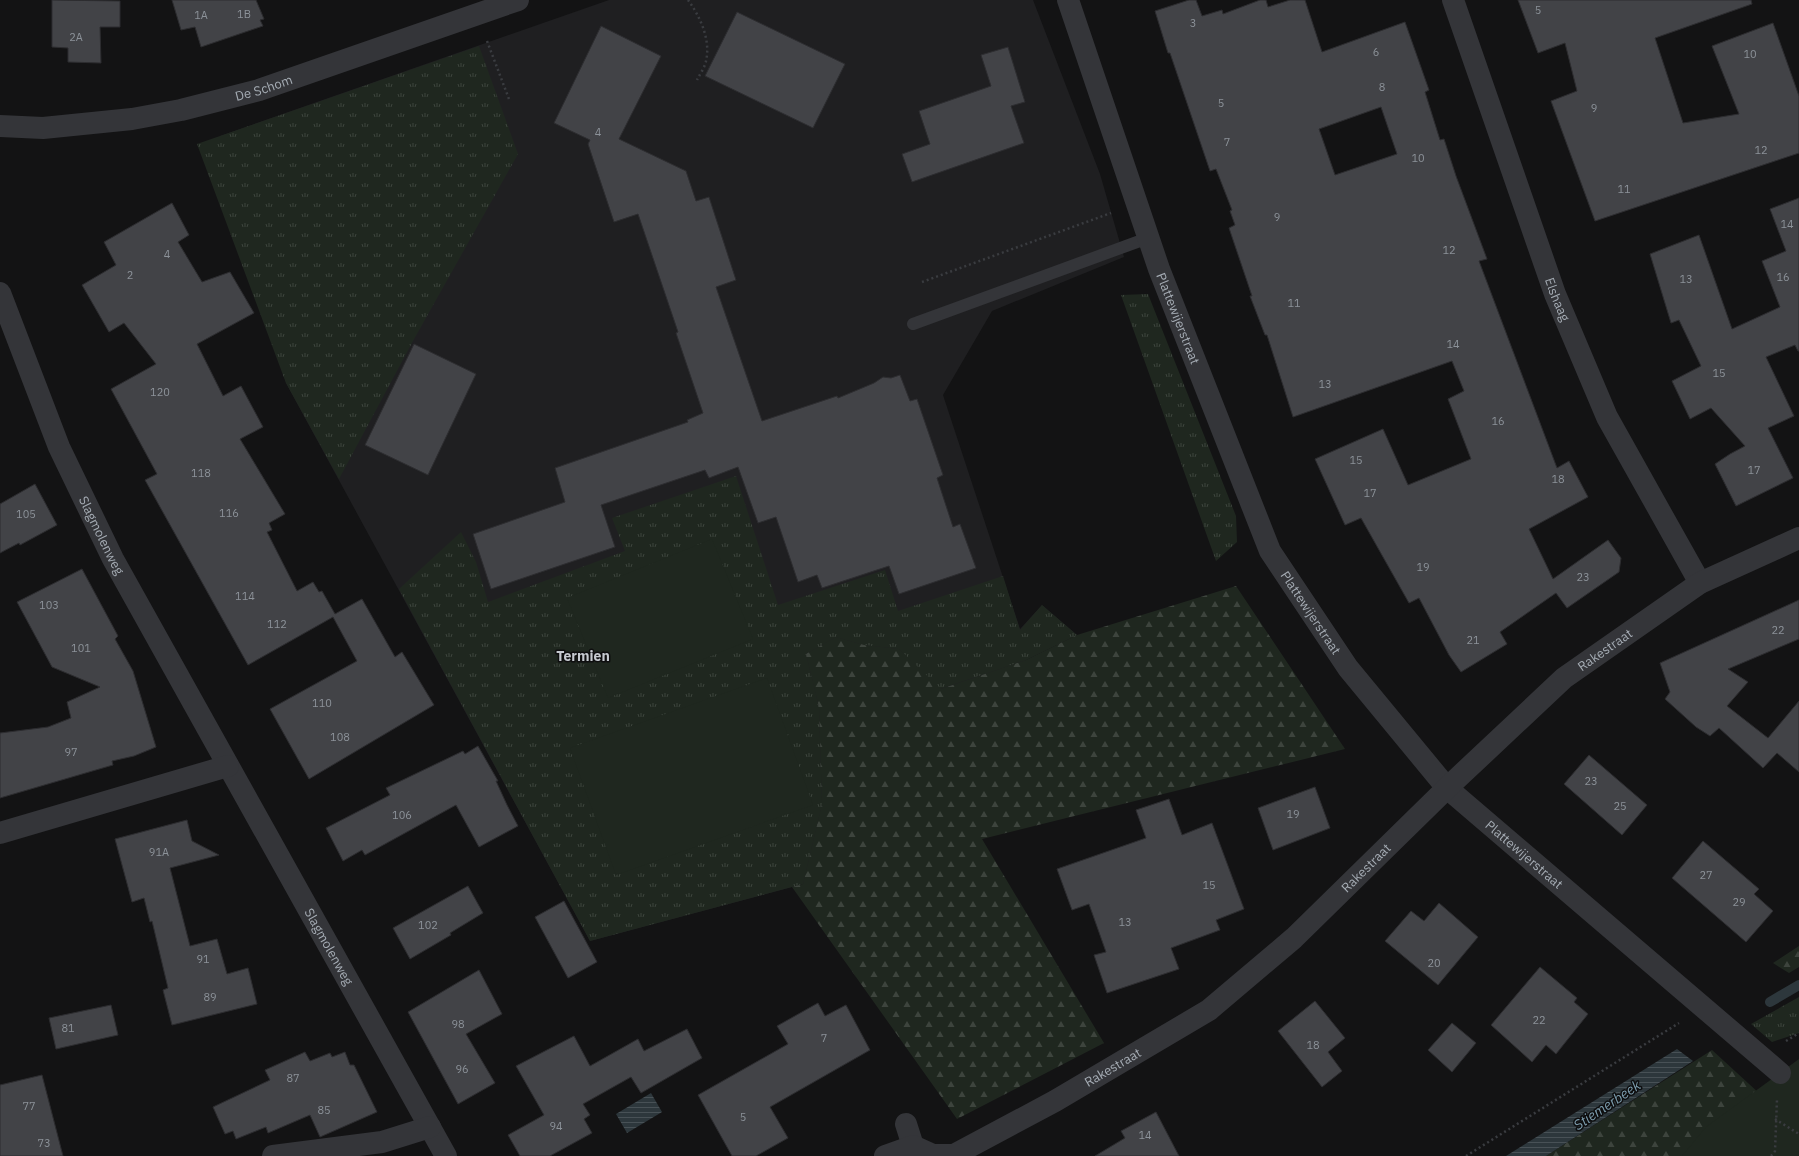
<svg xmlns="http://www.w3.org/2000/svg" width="1799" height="1156" font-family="'IBM Plex Sans',sans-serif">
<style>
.built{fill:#1f1f21}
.grass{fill:url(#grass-tufts)}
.forest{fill:url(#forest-firs)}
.park{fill:#1f271f}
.water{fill:url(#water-rules)}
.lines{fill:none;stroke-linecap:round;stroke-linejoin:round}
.stream{stroke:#2d373c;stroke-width:10}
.building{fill:#424347;stroke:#2d2d30;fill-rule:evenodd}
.path{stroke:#3a3c40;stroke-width:2.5;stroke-dasharray:2 3;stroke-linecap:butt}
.service{stroke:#343539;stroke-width:12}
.minor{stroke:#343539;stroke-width:22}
.labels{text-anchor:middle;stroke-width:3;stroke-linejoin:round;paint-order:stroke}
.number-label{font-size:11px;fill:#8c9299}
.street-label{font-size:13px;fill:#a5acb4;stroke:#0e0e0f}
.neighbourhood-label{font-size:14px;font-weight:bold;fill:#c6cad0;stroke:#0e0e0f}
.water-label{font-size:14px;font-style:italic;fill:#7d9dae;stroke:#0e0e0f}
</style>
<defs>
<pattern id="grass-tufts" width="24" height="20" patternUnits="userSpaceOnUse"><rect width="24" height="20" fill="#1f271f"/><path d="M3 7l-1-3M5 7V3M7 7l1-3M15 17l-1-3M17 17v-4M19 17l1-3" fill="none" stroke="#3d443d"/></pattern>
<pattern id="forest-firs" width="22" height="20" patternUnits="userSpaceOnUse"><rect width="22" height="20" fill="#1f271f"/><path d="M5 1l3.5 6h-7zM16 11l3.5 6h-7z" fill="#3d443d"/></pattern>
<pattern id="water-rules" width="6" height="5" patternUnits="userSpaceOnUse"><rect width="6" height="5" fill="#2d373c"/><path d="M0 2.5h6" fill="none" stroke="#485156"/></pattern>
</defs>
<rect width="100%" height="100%" fill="#131314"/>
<!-- built -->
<path class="built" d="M 609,0 L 1033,0 L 1100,174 L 1124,257 L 992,311 L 943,395 L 1020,629 L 1042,605 L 1077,635 L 1026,660 L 803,884 L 590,941 L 286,383 L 220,136 Z"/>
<!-- grass -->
<path class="grass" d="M 479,46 L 518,154 L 413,341 L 339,479 L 286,383 L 197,144 Z
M 1148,294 L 1236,516 L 1237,542 L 1216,561 L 1121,295 Z
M 736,476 L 778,605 L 885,570 L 898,611 L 1003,576 L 1020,630 L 1042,605 L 1077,635 L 1026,660 L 940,689 L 899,649 L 864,645 L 836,637 L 806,654 L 819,707 L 822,804 L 803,884 L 590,941 L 399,589 L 461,532 L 476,562 L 488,602 L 625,551 L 612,518 Z
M 1799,997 L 1799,1033 L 1772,1042 L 1751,1024 Z"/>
<!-- forest -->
<path class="forest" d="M 1236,586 L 1345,749 L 982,839 L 1104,1043 L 957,1119 L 792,887 L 803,884 L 822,804 L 819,707 L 806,654 L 836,637 L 864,645 L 899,649 L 941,689 L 1026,660 L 1077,635 Z
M 1799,946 L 1799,967 L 1789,973 L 1773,963 Z
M 1712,1050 L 1761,1095 L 1799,1156 L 1546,1156 Z"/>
<!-- park -->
<path class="park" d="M 712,539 L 753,639 L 608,698 L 567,598 Z
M 767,678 L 813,805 L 616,875 L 570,748 Z
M 1799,1059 L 1799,1156 L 1682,1156 L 1706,1127 Z"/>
<!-- water -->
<path class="water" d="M 1677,1049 L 1693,1061 L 1546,1156 L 1506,1156 Z
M 651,1093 L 662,1112 L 627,1133 L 616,1114 Z"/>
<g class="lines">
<!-- stream -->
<path class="stream" d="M 1770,1002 L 1799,985"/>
</g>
<!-- building -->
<path class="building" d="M 52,0 L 120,1 L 120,27 L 100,27 L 101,63 L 68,62 L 68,48 L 52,47 Z
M 172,0 L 256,0 L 264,19 L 260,20 L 263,26 L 201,47 L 195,27 L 181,30 Z
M 1189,0 L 1196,0 L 1202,16 L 1222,10 L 1223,14 L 1260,0 L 1266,0 L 1268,7 L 1290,0 L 1305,0 L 1322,52 L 1405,22 L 1429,90 L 1425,92 L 1440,140 L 1444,139 L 1456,176 L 1487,259 L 1479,261 L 1557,468 L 1569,461 L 1588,497 L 1529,529 L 1553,579 L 1608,540 L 1621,558 L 1619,572 L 1567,608 L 1556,593 L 1500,632 L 1507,644 L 1461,672 L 1449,655 L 1419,598 L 1409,603 L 1361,518 L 1345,525 L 1315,459 L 1383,429 L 1408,485 L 1471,459 L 1448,399 L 1464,391 L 1452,361 L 1293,417 L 1267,335 L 1265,335 L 1250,296 L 1252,296 L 1229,228 L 1235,225 L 1230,211 L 1232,210 L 1216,169 L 1210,171 L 1170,53 L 1168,53 L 1155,11 ZM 1381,107 L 1397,154 L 1335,175 L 1319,129 Z
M 1518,0 L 1751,0 L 1752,4 L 1655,38 L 1683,123 L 1739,114 L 1712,46 L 1773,23 L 1799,96 L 1799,153 L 1595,221 L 1551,101 L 1577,91 L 1565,43 L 1538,53 Z
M 737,12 L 845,64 L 813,128 L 705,76 Z
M 601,26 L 661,56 L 619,139 L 686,171 L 696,201 L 709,197 L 736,280 L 716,287 L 762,421 L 837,396 L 838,398 L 874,383 L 883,377 L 891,378 L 900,375 L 910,401 L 917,399 L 943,475 L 937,478 L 953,527 L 960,524 L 976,568 L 899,594 L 889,566 L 822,588 L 817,575 L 798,582 L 776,517 L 758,523 L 738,467 L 709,478 L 705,470 L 601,505 L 615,547 L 491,589 L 473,534 L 565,502 L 555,468 L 688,422 L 687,420 L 703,413 L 676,333 L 678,332 L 638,214 L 614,222 L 588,144 L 590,140 L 554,123 Z
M 1008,47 L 1025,102 L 1011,106 L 1024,143 L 912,182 L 902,154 L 930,144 L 919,111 L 991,86 L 981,55 Z
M 1799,198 L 1799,351 L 1798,351 L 1795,345 L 1766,357 L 1794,416 L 1768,428 L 1793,478 L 1736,506 L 1715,464 L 1730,454 L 1745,446 L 1711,408 L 1690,419 L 1672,381 L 1701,366 L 1679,320 L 1671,323 L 1650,254 L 1699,235 L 1732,329 L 1780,307 L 1762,261 L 1786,251 L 1770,209 Z
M 172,203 L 189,235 L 178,242 L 202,282 L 230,272 L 254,313 L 197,344 L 223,396 L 241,386 L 263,427 L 240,439 L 285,514 L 269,523 L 272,530 L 267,532 L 297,591 L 313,582 L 319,592 L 322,591 L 335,614 L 362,599 L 395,657 L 402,652 L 434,705 L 309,779 L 270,709 L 357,661 L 333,617 L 248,665 L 145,480 L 157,474 L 111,389 L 156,364 L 124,323 L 109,332 L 82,285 L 116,265 L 104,242 Z
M 414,344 L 476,374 L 428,475 L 365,445 Z
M 35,484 L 57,525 L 20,545 L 19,543 L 0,553 L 0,504 Z
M 82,569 L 118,636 L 115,639 L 133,671 L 156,747 L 134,756 L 112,761 L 113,765 L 0,798 L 0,733 L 48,727 L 71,718 L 67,702 L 100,687 L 52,667 L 17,602 Z
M 1799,600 L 1799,639 L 1728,669 L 1748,682 L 1727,706 L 1768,738 L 1799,701 L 1799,772 L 1777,753 L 1763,768 L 1719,728 L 1710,736 L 1696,727 L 1665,699 L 1670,692 L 1660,663 Z
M 478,746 L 498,781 L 496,781 L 507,805 L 518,826 L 479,847 L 456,805 L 365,855 L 362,850 L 343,861 L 326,828 L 390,795 L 386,788 L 463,751 L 465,754 Z
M 1589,755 L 1647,805 L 1622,835 L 1564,784 Z
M 1315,787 L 1330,828 L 1273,850 L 1258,808 Z
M 1169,799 L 1182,835 L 1212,823 L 1244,909 L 1216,920 L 1220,930 L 1171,948 L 1179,969 L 1107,993 L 1094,955 L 1106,952 L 1089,904 L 1072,910 L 1057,869 L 1146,838 L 1136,810 Z
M 187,820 L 192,841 L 219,855 L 170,868 L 190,946 L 217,939 L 227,974 L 248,968 L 257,1004 L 172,1025 L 163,990 L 168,988 L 152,921 L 150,922 L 144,898 L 132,902 L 115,839 Z
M 1703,841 L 1759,889 L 1754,894 L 1773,911 L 1746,942 L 1672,878 Z
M 468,886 L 483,913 L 450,933 L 451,935 L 410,959 L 393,928 Z
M 564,901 L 597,962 L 568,978 L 535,917 Z
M 1439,903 L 1478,937 L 1438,985 L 1385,941 L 1411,911 L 1424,921 Z
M 1540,967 L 1577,998 L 1574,1002 L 1588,1014 L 1556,1054 L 1546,1045 L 1532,1062 L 1491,1025 Z
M 479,970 L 502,1014 L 466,1034 L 495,1083 L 458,1104 L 408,1012 Z
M 1315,1001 L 1345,1038 L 1328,1052 L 1342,1071 L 1322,1087 L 1278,1031 Z
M 818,1003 L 825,1016 L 846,1005 L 870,1050 L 770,1107 L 788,1138 L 756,1156 L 732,1156 L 698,1095 L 788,1044 L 777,1026 Z
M 111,1005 L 118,1035 L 56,1049 L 49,1018 Z
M 1452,1023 L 1476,1043 L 1452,1072 L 1428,1050 Z
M 687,1029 L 702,1058 L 641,1093 L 631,1077 L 583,1104 L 590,1115 L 584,1119 L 592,1133 L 550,1156 L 520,1156 L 508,1135 L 544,1115 L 516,1066 L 574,1036 L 590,1066 L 638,1039 L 644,1051 Z
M 305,1052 L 310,1061 L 330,1053 L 332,1057 L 345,1052 L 350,1065 L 354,1065 L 377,1112 L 320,1137 L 310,1115 L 268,1133 L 266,1127 L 236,1139 L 233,1131 L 225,1134 L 213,1107 L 270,1080 L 265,1070 Z
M 42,1075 L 63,1156 L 0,1156 L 0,1085 Z
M 1156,1112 L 1179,1156 L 1095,1156 L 1125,1138 L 1121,1131 Z"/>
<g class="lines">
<!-- path -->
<path class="path" d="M 688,0 C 700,16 711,40 706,61 C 705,67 700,74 697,80
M 487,41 L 509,99
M 922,282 L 1111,213
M 1786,1041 L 1799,1033
M 1775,1119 L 1799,1134
M 1466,1156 L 1679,1023
M 1771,1156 L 1775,1151 L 1777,1099"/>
<!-- service -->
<path class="service" d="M 913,324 L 1148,238"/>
<!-- minor -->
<g class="minor">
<path id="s1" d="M 1068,0 L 1159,269 L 1270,551 L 1348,668 L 1447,788 L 1780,1073"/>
<path id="s2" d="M 1453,0 L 1555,294 L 1607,417 L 1700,583"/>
<path id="s3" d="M 0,126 L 43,128 L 132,119 L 181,110 L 259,90 L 518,0"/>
<path id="s4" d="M 0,293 L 59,447 L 113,559 L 446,1156"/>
<path d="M 0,833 L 228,766"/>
<path d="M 906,1124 L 913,1146"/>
<path d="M 273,1156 L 382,1142 L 430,1127"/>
<path id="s5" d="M 885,1156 L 913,1146 L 933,1155 L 954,1155 L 1055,1101 L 1209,1010 L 1294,938 L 1447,788 L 1564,678 L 1700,583 L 1799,538"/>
</g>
</g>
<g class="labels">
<!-- number labels -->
<g class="number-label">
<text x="1538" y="14">5</text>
<text x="244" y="18">1B</text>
<text x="201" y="19">1A</text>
<text x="1193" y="27">3</text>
<text x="76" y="41">2A</text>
<text x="1376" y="56">6</text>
<text x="1750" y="58">10</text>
<text x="1382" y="91">8</text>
<text x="1221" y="107">5</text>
<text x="1594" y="112">9</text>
<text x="598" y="136">4</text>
<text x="1227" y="146">7</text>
<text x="1761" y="154">12</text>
<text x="1418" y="162">10</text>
<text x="1624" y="193">11</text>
<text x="1277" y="221">9</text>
<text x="1787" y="228">14</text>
<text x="1449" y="254">12</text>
<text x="167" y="258">4</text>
<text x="130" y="279">2</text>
<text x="1783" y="281">16</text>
<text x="1686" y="283">13</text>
<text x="1294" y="307">11</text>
<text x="1453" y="348">14</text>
<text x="1719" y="377">15</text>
<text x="1325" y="388">13</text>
<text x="160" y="396">120</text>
<text x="1498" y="425">16</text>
<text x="1356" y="464">15</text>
<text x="1754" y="474">17</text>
<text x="201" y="477">118</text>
<text x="1558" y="483">18</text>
<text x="1370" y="497">17</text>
<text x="229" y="517">116</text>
<text x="26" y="518">105</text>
<text x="1423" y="571">19</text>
<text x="1583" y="581">23</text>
<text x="245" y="600">114</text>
<text x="49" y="609">103</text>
<text x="277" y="628">112</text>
<text x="1778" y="634">22</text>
<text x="1473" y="644">21</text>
<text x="81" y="652">101</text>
<text x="322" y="707">110</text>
<text x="340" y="741">108</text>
<text x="71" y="756">97</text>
<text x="1591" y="785">23</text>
<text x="1620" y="810">25</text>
<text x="1293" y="818">19</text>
<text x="402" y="819">106</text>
<text x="159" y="856">91A</text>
<text x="1706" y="879">27</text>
<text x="1209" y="889">15</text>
<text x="1739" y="906">29</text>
<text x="1125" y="926">13</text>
<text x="428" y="929">102</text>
<text x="203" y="963">91</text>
<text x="1434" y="967">20</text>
<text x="210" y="1001">89</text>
<text x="1539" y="1024">22</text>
<text x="458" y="1028">98</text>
<text x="68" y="1032">81</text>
<text x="824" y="1042">7</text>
<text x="1313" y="1049">18</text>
<text x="462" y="1073">96</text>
<text x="293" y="1082">87</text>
<text x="29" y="1110">77</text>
<text x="324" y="1114">85</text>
<text x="743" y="1121">5</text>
<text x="556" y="1130">94</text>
<text x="1145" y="1139">14</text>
<text x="44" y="1147">73</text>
</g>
<!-- street labels -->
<g class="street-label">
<text dy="5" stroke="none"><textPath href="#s3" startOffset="268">De Schom</textPath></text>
<text dy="5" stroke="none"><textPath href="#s2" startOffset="317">Elshaag</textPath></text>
<text dy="5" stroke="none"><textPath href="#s1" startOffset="337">Plattewijerstraat</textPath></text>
<text dy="5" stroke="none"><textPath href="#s4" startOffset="263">Slagmolenweg</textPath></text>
<text dy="5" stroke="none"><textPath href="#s1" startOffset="661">Plattewijerstraat</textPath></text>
<text dy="5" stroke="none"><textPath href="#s5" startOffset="902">Rakestraat</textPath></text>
<text dy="5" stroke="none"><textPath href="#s1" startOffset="985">Plattewijerstraat</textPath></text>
<text dy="5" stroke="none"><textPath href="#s5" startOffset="578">Rakestraat</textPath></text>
<text dy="5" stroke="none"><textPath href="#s4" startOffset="733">Slagmolenweg</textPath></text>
<text dy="5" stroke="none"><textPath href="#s5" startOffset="254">Rakestraat</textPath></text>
</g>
<!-- neighbourhood labels -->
<g class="neighbourhood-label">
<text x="583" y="661">Termien</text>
</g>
<!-- water labels -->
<g class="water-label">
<text transform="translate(1607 1105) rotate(-34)" y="5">Stiemerbeek</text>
</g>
</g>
</svg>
